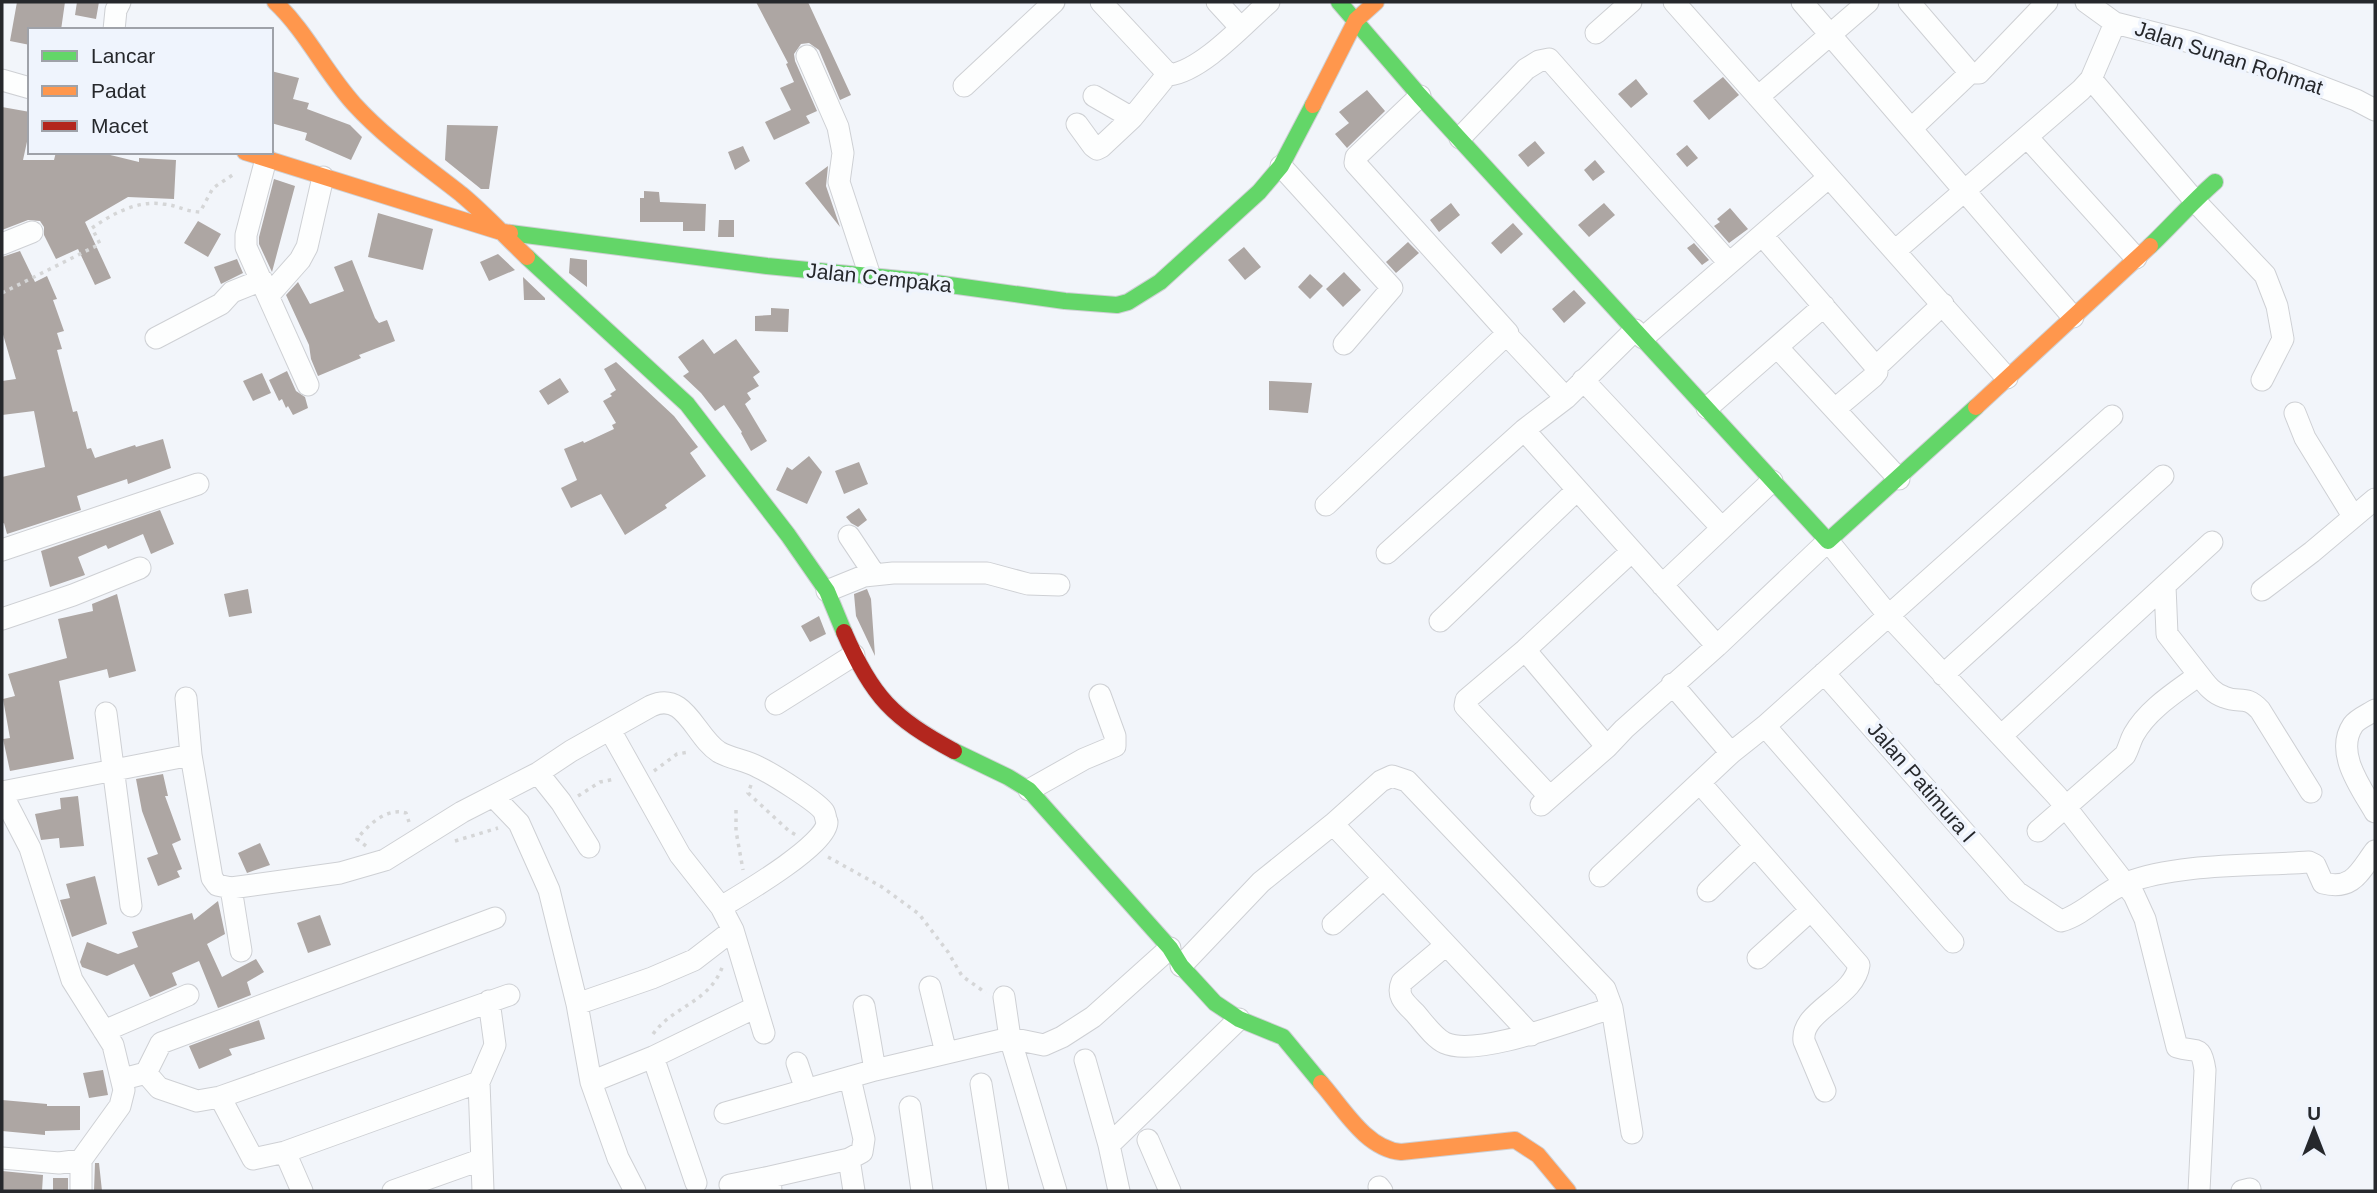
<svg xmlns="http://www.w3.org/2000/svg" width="2377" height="1193" font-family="Helvetica,sans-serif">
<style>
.building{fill:#ada6a3}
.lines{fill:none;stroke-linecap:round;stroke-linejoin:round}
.street-casing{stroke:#ced0d4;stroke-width:23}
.fast-casing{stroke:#ced0d4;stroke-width:18}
.slow-casing{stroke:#ced0d4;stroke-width:18}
.jam-casing{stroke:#ced0d4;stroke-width:18}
.path{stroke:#d5d6d7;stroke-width:3.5;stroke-dasharray:3.5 5;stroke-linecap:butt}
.street{stroke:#fdfefe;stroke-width:21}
.fast{stroke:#63d668;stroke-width:16}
.slow{stroke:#ff974d;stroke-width:16}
.jam{stroke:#b3261e;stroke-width:16}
.labels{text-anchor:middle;stroke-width:7;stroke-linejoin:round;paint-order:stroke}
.street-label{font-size:21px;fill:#26282c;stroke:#eff4fd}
</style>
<rect width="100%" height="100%" fill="#f2f5fa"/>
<!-- building -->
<path class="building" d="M 17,2 L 65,2 L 61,30 L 30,30 L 30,45 L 10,41 Z
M 77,2 L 99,2 L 96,19 L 75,15 Z
M 756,2 L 808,2 L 851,95 L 840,100 L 819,50 L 809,43 L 801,44 L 794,54 L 795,61 L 817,111 L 806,116 L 810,123 L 774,140 L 765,122 L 791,110 L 780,88 L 794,82 L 786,64 L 788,63 Z
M 271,71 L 299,78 L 293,99 L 309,103 L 307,109 L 350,125 L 362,137 L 351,160 L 305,140 L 307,133 L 271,123 Z
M 1723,77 L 1739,95 L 1709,120 L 1693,101 Z
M 1636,79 L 1648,94 L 1631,108 L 1618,94 Z
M 1367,90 L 1385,111 L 1347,148 L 1335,134 L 1349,123 L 1339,112 Z
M 2,107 L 30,112 L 30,128 L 23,160 L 54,160 L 56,152 L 98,152 L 139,162 L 139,158 L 176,160 L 174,199 L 128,197 L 85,222 L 111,278 L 95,285 L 78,249 L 56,259 L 44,235 L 44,227 L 40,221 L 28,220 L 2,230 Z
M 447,125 L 498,126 L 489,189 L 481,189 L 445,160 Z
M 1535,141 L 1545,153 L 1528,167 L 1518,155 Z
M 1687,145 L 1698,158 L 1687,167 L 1676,154 Z
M 743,146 L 750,161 L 735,170 L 728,152 Z
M 1595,160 L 1605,172 L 1593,181 L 1584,170 Z
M 828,166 L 826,186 L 840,227 L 805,183 Z
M 274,179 L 295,186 L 272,272 L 259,244 L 259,237 Z
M 644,191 L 659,192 L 660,202 L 706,204 L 705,231 L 683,231 L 683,222 L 640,222 L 640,198 L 644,198 Z
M 1451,203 L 1460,215 L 1439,232 L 1430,220 Z
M 1604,203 L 1615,215 L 1589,237 L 1578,225 Z
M 1730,208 L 1748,229 L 1729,243 L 1714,226 L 1720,222 L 1717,219 Z
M 378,213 L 433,229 L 423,270 L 368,257 Z
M 719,220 L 734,220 L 734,237 L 718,237 Z
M 198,221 L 221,234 L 208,257 L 184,243 Z
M 1513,223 L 1523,234 L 1501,254 L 1491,243 Z
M 1408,242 L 1419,253 L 1396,273 L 1386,262 Z
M 1694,243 L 1709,260 L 1702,265 L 1687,248 Z
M 1244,247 L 1261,267 L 1245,280 L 1228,260 Z
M 20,251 L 35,282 L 47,276 L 57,299 L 53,300 L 64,331 L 57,333 L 62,349 L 57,350 L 73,412 L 77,411 L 87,449 L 91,448 L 95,458 L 135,445 L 136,447 L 163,439 L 171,468 L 128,484 L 127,479 L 77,496 L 81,510 L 7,534 L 4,523 L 2,524 L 2,477 L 45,467 L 34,411 L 2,415 L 2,381 L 16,379 L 2,331 L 2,257 Z
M 498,254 L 515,270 L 489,281 L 480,262 Z
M 570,258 L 587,260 L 587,287 L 569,273 Z
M 237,259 L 243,273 L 221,284 L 214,267 Z
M 352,260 L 375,318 L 379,323 L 387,320 L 395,341 L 359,355 L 361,358 L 318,376 L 311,359 L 309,345 L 286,295 L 298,282 L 310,304 L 344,291 L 334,267 Z
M 1344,272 L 1361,290 L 1343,307 L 1326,289 Z
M 1310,274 L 1323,286 L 1310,299 L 1298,287 Z
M 523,277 L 545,298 L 545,300 L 524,300 Z
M 1574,290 L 1586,303 L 1564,323 L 1552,309 Z
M 771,308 L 789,309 L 788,332 L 755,331 L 755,316 L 771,315 Z
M 703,339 L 714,354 L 736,339 L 760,372 L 753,377 L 759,386 L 747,393 L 751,399 L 745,404 L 767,441 L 751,451 L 741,433 L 742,432 L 724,405 L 715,411 L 701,393 L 683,376 L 689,372 L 678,357 Z
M 616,362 L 674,416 L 698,447 L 690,453 L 706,476 L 665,505 L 667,508 L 625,535 L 601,494 L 571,508 L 561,488 L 577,480 L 564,449 L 583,441 L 584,443 L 614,429 L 612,425 L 616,423 L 603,401 L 612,396 L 610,394 L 616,390 L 604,369 Z
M 287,371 L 296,391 L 305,397 L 308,408 L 293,415 L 288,406 L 286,408 L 282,399 L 279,401 L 269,380 Z
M 262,373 L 271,393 L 253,401 L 243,381 Z
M 560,378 L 569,392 L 548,405 L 539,391 Z
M 1269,381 L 1312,383 L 1308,413 L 1269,410 Z
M 809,456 L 822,472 L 807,504 L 776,490 L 787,467 L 792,470 Z
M 859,462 L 868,484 L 844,494 L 835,471 Z
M 859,508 L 867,520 L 858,527 L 851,523 L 846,517 Z
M 160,510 L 174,544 L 151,554 L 143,534 L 108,549 L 106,545 L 78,557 L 85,575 L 50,587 L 41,551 Z
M 248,589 L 252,613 L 229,617 L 224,594 Z
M 867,589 L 871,599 L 875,656 L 856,616 L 854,594 Z
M 117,594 L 136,671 L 109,678 L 107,669 L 59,681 L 74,759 L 10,771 L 3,739 L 10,738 L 3,699 L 15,696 L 8,674 L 67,658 L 58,619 L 93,611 L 92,604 Z
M 819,616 L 826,634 L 810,642 L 801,626 Z
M 163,774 L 168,796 L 165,796 L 181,840 L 172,844 L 182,869 L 177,871 L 180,877 L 158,886 L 147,858 L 158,854 L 142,811 L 136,779 Z
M 78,796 L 84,846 L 60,848 L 59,838 L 41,840 L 35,814 L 61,809 L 60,798 Z
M 260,843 L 270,865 L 247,873 L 238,853 Z
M 95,876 L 107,924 L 72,937 L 60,900 L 70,898 L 66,884 Z
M 218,901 L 225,934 L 207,944 L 222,977 L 256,959 L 264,972 L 247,982 L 251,995 L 218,1008 L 199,961 L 172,973 L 177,985 L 150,997 L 134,964 L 107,976 L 82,967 L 80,962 L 87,942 L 118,954 L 138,947 L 132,932 L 192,913 L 194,920 Z
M 320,915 L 331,945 L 308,953 L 297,923 Z
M 259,1020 L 265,1039 L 229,1049 L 232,1055 L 199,1069 L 189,1046 Z
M 103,1070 L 108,1095 L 89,1098 L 83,1073 Z
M 2,1100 L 47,1104 L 47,1106 L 80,1106 L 80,1130 L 45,1131 L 45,1135 L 2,1131 Z
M 95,1163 L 99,1163 L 102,1191 L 94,1191 Z
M 2,1171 L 43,1175 L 42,1191 L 2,1191 Z
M 53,1178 L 68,1178 L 68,1191 L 53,1191 Z"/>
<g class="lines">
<defs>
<path id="street" d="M 1101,2 L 1169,75 C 1202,71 1244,24 1269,2
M 1217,2 L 1240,27
M 1674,2 L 2007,378
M 1802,2 L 2073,317
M 1909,2 L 1970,73 L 1979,73 L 2047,2
M 2086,2 L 2115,23 L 2190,42 L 2280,71 L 2356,100 L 2375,110
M 114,30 L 116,10 L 120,2
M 1596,33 L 1631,2
M 807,56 L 838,127 L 843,153 L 839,182 L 870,276
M 2091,79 L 2115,23
M 2,80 L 30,88
M 964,86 L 1054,2
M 1094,96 L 1132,118 L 1167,75
M 1758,97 L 1868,2
M 1077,124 L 1093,146 L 1097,149 L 1101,147 L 1132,118
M 1912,128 L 1970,73
M 2027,137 L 2136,258
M 1460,138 L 1526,69 L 1539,61 L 1549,59 L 1729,263
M 266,159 L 246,235 L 246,247 L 308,385
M 1281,166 L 1392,288 L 1344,344
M 1762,235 L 1876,367 L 1877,372 L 1873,377 L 1835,409
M 2,244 L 32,232
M 1895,251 L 2081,90 L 2091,79 L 2194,200 L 2265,275 L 2277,306 L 2283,339 L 2262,380
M 269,295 L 300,260 L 307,247 L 323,177
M 1507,335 L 1566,398
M 156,338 L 221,304 L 232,292 L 262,280
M 1643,338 L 1829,177
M 1778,348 L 1899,479
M 1876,367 L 1943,304
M 1583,380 L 1722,528
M 1707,408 L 1824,306
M 2295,413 L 2305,438 L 2353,516
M 1524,430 L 1717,646
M 1326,505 L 1508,333 L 1355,163 L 1356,157 L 1420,96
M 849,536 L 875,575
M 2,550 L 198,484
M 1387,553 L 1524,430 L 1566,398 L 1635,330
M 1662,585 L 1772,481
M 2165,586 L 2167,634 L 2199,675
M 2262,590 L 2312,552 L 2375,499
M 827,591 L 864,576 L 893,573 L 987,573 L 1028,584 L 1059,585
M 2,619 L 73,595 L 140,568
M 1440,621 L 1577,490
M 1525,650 L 1607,747
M 1824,673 L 2017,892 L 2061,921 C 2085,914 2103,892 2126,883 C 2177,863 2254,866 2309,862 L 2315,865 L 2323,883 C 2353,891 2360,871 2375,851
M 1943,675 L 2163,476
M 1672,684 L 1731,753
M 186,698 L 191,755 L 212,878 L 217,885 L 231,888 L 340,873 L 385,860 L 462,812 L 538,773 L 571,751 L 651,706 C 685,690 695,737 719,752 C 731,759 746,760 758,767 C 771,773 818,802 824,812 C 825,813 826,821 827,822 C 827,845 741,895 721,907
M 776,704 L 854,655
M 2375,710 C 2369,714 2357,719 2353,725 C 2334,753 2362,789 2375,812
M 106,713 L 131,906
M 1765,726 L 1953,942
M 610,730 L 680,855 L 721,907 L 733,930 L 764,1033
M 2001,736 L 2212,542
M 538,773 L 561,802 L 589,847
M 1700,783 L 1859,965 C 1855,997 1800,1011 1804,1041 L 1825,1091
M 1029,790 L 1084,759 L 1115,746 L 1115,736 L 1100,695
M 2,792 L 191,755
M 2,794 L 30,848 L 72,980 L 113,1045 L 124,1090 L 120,1106 L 81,1160 L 81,1191
M 1549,796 L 1465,706 L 1466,700 L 1525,650 L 1632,551
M 494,797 L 519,823 L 549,890 L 577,1004 L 591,1082 L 618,1158 L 635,1191
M 1541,805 L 1607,747 L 1624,729 L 1717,646 L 1828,541 L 1889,616 L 2057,796 L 2134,895 L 2145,919 L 2177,1047 C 2197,1053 2201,1044 2205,1070 L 2199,1191
M 1333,824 L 1531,1035
M 2038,831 L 2125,755 C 2129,748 2130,741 2134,734 C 2148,709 2176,692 2199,675 C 2206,684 2212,693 2224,697 C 2240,704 2245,694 2260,710 L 2311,792
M 1600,876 L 1731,753 L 1765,726 L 2112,416
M 231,888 L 241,951
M 1708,891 L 1755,846
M 1333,924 L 1384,878
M 1758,958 L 1811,910
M 1181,966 L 1261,882 L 1333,824 L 1381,781 L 1392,776 L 1407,781 L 1605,989 L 1612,1008 C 1577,1018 1478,1058 1445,1043 C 1434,1038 1423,1022 1415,1013 C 1405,1003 1396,996 1402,982 L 1446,945
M 930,987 L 946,1053
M 1004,997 L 1010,1038 L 1056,1191
M 577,1004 L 652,978 L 694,960 L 733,930
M 864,1006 L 875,1070
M 1612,1008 L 1632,1133
M 104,1031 L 188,995
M 653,1057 L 696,1183
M 1085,1060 L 1109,1145
M 797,1063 L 806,1090
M 146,1073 L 159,1088 L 197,1101 L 220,1097 L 509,995
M 123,1079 L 146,1073 L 161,1043 L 495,918
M 479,1082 L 483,1191
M 591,1082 L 653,1057 L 756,1007
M 981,1084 L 998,1191
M 220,1097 L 253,1159 L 285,1152 L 479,1082 L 495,1045 L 489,1001
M 910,1107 L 922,1191
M 725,1113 L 875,1070 L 1010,1038 L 1044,1045 L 1062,1037 L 1093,1017 L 1170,948
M 1148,1140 L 1170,1191
M 285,1152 L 302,1191
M 2,1158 L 59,1163 L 81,1160
M 849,1159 L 854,1191
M 730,1185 L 770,1177
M 1379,1187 L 1382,1191
M 393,1191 L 480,1160
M 771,1191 L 770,1177 L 849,1159 L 862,1152 L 864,1139 L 850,1078
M 1119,1191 L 1109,1145 L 1239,1019
M 2242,1191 L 2250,1189"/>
<path id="fast" d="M 1339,2 L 1420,96 L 1828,541 L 1976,407
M 510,233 L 767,266 L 921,281 L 1065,301 L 1117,305 L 1128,302 L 1160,282 L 1259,192 L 1281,166 L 1313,105
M 2150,246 C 2172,225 2192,202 2215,182
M 527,257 L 687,404 L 788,535 L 827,591 L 844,632
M 954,751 L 1008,777 L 1029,790 L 1170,948 L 1181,966 L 1215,1003 L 1239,1019 L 1283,1037 L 1321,1083"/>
<path id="slow" d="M 275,2 C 306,31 325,72 354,104 C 386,139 424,165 461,194 C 484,213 505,236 527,257
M 1313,105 L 1356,20 L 1376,2
M 245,152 L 498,231 L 510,233
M 1976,407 L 2150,246
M 1321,1083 C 1343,1108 1366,1149 1401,1152 L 1515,1140 L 1538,1155 L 1568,1191"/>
<path id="jam" d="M 844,632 C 872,697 893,718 954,751"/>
</defs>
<!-- street casing -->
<use href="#street" class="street-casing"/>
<!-- fast casing -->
<use href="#fast" class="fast-casing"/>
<!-- slow casing -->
<use href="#slow" class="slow-casing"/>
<!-- jam casing -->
<use href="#jam" class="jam-casing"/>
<!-- path -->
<path class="path" d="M 2,293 L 100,244 L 92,228 C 112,214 137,200 163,204 C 177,205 183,211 200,212 L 213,188 L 234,174
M 654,771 L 677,754 L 689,752
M 751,785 L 748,793 L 789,831 L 796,835
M 578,796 L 600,782 L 615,779
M 736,810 L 736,831 L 743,870
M 455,841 L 498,828
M 366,846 L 357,839 C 368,825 387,807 406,813 L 409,822
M 828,857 L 882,887 L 919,914 L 948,952 L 962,976 L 986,993
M 653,1034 C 674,1005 710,1003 723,965"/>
<!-- street -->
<use href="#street" class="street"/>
<!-- fast -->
<use href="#fast" class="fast"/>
<!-- slow -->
<use href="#slow" class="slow"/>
<!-- jam -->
<use href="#jam" class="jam"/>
</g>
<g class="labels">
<!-- street labels -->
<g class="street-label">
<text transform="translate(2229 58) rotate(18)" y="7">Jalan Sunan Rohmat</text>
<text transform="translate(879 278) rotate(6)" y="7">Jalan Cempaka</text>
<text transform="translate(1921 782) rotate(49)" y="7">Jalan Patimura l</text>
</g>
</g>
<!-- border -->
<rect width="2377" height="1193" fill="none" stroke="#26282c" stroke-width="7"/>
<!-- legend -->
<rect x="28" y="28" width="245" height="126" fill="#eff4fd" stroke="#9fa2a9" stroke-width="2"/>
<rect x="42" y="51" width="35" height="10" fill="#63d668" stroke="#9fa2a9" stroke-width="2"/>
<text x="91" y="63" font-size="21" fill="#26282c">Lancar</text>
<rect x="42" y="86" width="35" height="10" fill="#ff974d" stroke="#9fa2a9" stroke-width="2"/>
<text x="91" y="98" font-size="21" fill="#26282c">Padat</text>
<rect x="42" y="121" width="35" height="10" fill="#b3261e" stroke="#9fa2a9" stroke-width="2"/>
<text x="91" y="133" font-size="21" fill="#26282c">Macet</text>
<!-- north arrow -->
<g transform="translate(2314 1130)" stroke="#eff4fd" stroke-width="5" paint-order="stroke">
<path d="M0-5L12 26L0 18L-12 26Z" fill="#26282c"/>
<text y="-10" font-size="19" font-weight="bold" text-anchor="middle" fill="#26282c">U</text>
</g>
</svg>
